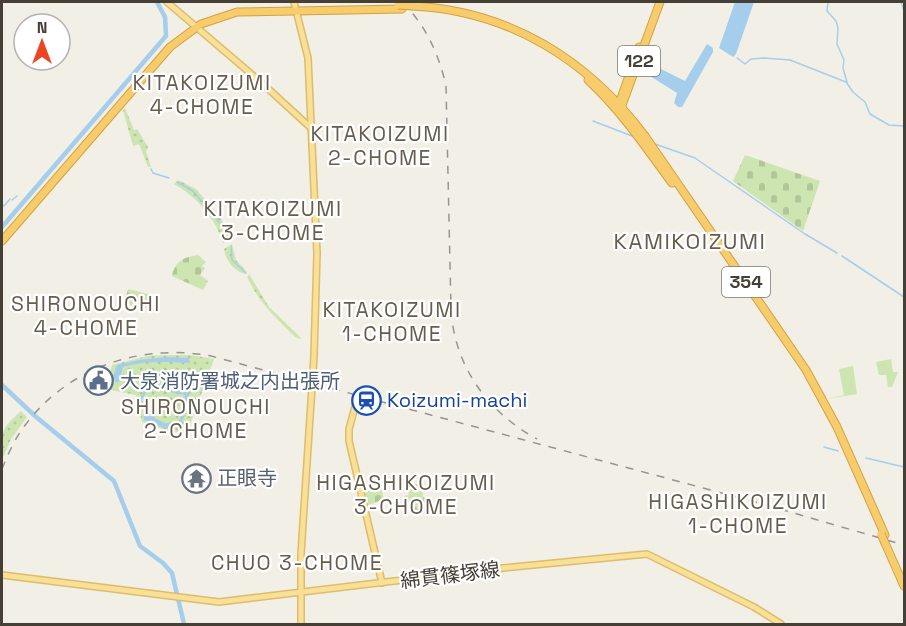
<svg xmlns="http://www.w3.org/2000/svg" width="906" height="626" font-family="'Space Grotesk','Noto Sans JP',sans-serif">
<style>
.green{fill:#cce5b1}
.cemetery{fill:url(#cemetery-stones)}
.park{fill:url(#park-dots)}
.water{fill:#a5ceec;fill-rule:evenodd}
.lines{fill:none;stroke-linecap:round;stroke-linejoin:round}
.stream{stroke:#a5ceec;stroke-width:1.5}
.river{stroke:#a5ceec;stroke-width:4.5}
.major-casing{stroke:#ddbd69;stroke-width:8}
.highway-casing{stroke:#d5a13d;stroke-width:9}
.major{stroke:#f9e098;stroke-width:5}
.highway{stroke:#f6cc6d;stroke-width:7}
.rail{stroke:#959595;stroke-width:1.5;stroke-dasharray:8 8;stroke-linecap:butt}
.highway-bridge-casing{stroke:#d5a13d;stroke-width:9;stroke-linecap:butt}
.highway-bridge{stroke:#f6cc6d;stroke-width:7}
.labels{text-anchor:middle;stroke-width:4.5;stroke-linejoin:round;paint-order:stroke}
.shield{fill:#fff;stroke:#7d7972;stroke-width:1.5}
.shield-label{font-size:18px;font-weight:bold;fill:#453f36}
.service-label{font-size:20px;fill:#4e5e75;stroke:#fff;text-anchor:start}
.transit-label{font-size:20px;fill:#164399;stroke:#fff;text-anchor:start}
.worship-label{font-size:20px;fill:#5b616d;stroke:#fff;text-anchor:start}
.street-label{font-size:20px;fill:#453f36;stroke:#fff}
.neighbourhood-label{font-size:21px;letter-spacing:1.5px;fill:#675d4e;stroke:#fff}
.quarter-label{font-size:22px;letter-spacing:1.5px;fill:#675d4e;stroke:#fff}
</style>
<defs>
<pattern id="cemetery-stones" width="16" height="16" patternUnits="userSpaceOnUse" patternTransform="scale(1.5)"><rect width="16" height="16" fill="#cce5b1"/><path d="M2 7V4a2 2 0 0 1 4 0v3zM10 15v-3a2 2 0 0 1 4 0v3z" fill="#b1c699"/></pattern>
<pattern id="park-dots" width="8" height="8" patternUnits="userSpaceOnUse" patternTransform="scale(1.5)"><rect width="8" height="8" fill="#cce5b1"/><path d="M2 2h.1M6 6h.1" fill="none" stroke="#b1c699" stroke-width="1.8" stroke-linecap="round"/></pattern>
</defs>
<rect width="100%" height="100%" fill="#f2efe6"/>
<!-- green -->
<path class="green" d="M 891,359 L 893,372 L 898,372 L 892,387 L 888,387 L 886,375 L 879,375 L 876,362 Z
M 853,366 L 857,394 L 827,399 L 844,395 L 839,369 Z"/>
<!-- cemetery -->
<path class="cemetery" d="M 745,155 L 820,181 L 803,231 L 733,181 Z
M 198,255 L 206,262 L 202,266 L 205,268 L 200,275 L 208,281 L 203,290 L 172,276 C 175,261 184,257 198,255 Z
M 128,289 L 152,295 L 150,308 L 124,304 Z
M 422,484 L 423,497 L 427,499 L 428,518 L 424,512 L 416,512 L 404,496 L 409,495 L 407,485 Z
M 381,488 L 384,499 L 366,506 L 363,492 Z"/>
<!-- park -->
<path class="park" d="M 125,108 L 134,130 L 137,129 L 148,147 L 146,151 L 151,167 L 148,167 L 139,144 L 133,146 L 123,110 Z
M 178,180 L 196,189 L 221,218 L 231,240 L 223,243 C 216,219 196,196 174,184 Z
M 232,244 L 236,260 L 246,271 L 245,274 C 234,271 226,261 224,249 Z
M 249,274 L 269,307 L 301,338 L 300,339 L 295,337 C 275,317 260,304 247,277 Z
M 166,355 L 190,355 L 214,359 L 187,433 L 165,430 L 142,422 L 136,395 L 106,389 L 112,365 L 147,356 Z
M 21,411 L 27,417 L 11,439 L 2,460 C 1,432 0,430 21,411 Z"/>
<!-- water -->
<path class="water" d="M 735,2 L 754,2 L 736,54 L 733,57 L 719,48 Z
M 707,44 L 713,48 L 713,52 L 682,107 L 678,107 L 674,103 L 677,93 L 650,76 L 657,67 L 685,81 Z
M 167,357 L 189,358 L 190,363 C 167,362 145,360 123,367 L 119,382 L 112,380 L 117,365 L 139,360 Z
M 152,385 L 187,391 L 189,394 L 186,413 L 179,427 L 164,428 L 144,420 L 144,411 L 139,400 L 147,386 ZM 155,389 L 185,395 L 183,413 L 177,423 L 165,423 L 150,416 L 149,408 L 144,407 L 142,399 L 146,393 Z"/>
<g class="lines">
<!-- stream -->
<path class="stream" d="M 828,2 L 827,11 L 836,21 L 838,28 L 837,44 L 844,60 L 843,68 L 847,82
M 901,2 L 904,11
M 737,58 L 745,64 L 751,59 L 764,58 L 790,60 L 846,82 L 853,92 L 865,102 L 870,114 L 889,125 L 904,126
M 593,121 L 632,136
M 655,144 L 695,158 L 805,234 L 837,253
M 151,169 L 153,173 L 169,178
M 177,182 L 193,191 L 223,227
M 12,200 L 17,196
M 2,204 L 4,206 L 10,199
M 231,247 L 232,260 L 246,273
M 842,256 L 904,297
M 824,447 L 838,451
M 866,458 L 904,467"/>
<!-- river -->
<path class="river" d="M 2,227 L 166,36 L 165,17 L 157,2
M 2,385 L 35,416 L 114,481 L 140,546 L 163,563 L 172,573 L 184,624"/>
<defs>
<path id="major" d="M 167,2 L 263,84 L 312,129
M 294,2 L 308,58 L 317,253 L 314,356 L 301,554 L 301,624
M 355,407 L 349,429 L 349,441 L 382,583
M 2,575 L 219,602 L 503,568 L 647,554 L 754,607 L 781,624"/>
<path id="highway" d="M 413,6 C 510,11 588,60 645,136 L 806,370 L 837,427 L 885,535
M 588,80 C 622,112 644,145 672,183
M 618,107 L 639,47
M 621,108 L 660,2
M 2,241 L 170,47 L 201,24 L 237,12 L 402,9
M 885,543 L 904,586"/>
</defs>
<!-- major casing -->
<use href="#major" class="major-casing"/>
<!-- highway casing -->
<use href="#highway" class="highway-casing"/>
<!-- major -->
<use href="#major" class="major"/>
<!-- highway -->
<use href="#highway" class="highway"/>
<!-- rail -->
<path class="rail" d="M 402,2 C 425,24 439,54 446,86 L 451,309 C 454,365 487,412 537,439
M 2,469 C 8,454 15,438 26,424 C 69,367 142,343 211,356 L 759,503 L 904,545"/>
<defs>
<path id="highway-bridge" d="M 398,5 L 413,6
M 881,534 L 885,543"/>
</defs>
<!-- highway-bridge casing -->
<use href="#highway-bridge" class="highway-bridge-casing"/>
<!-- highway-bridge -->
<use href="#highway-bridge" class="highway-bridge"/>
</g>
<!-- icons -->
<defs>
<symbol id="civic-ring" viewBox="-11 -11 22 22"><circle r="9.5" fill="#fff" stroke="#5c6f8a" stroke-width="1.5"/><path d="M-.6-6.5H3V-4.5H.6V-3L4-1V1h2V6H-6V1h2V-1L-.6-3ZM-1.2 2.5V6h2.4V2.5Z" fill="#5c6f8a"/></symbol>
<symbol id="station-ring" viewBox="-11 -11 22 22"><circle r="9.5" fill="#fff" stroke="#1a4fb4" stroke-width="1.5"/><path d="M-3-6H3Q5-6 5-4V2Q5 4 3 4L4.5 6H3L1.5 4h-3L-3 6H-4.5L-3 4Q-5 4-5 2V-4Q-5-6-3-6ZM-3.5-4v3h7v-3ZM-3.5 1v1.5H-2V1ZM2 1v1.5H3.5V1Z" fill="#1a4fb4"/></symbol>
<symbol id="temple-ring" viewBox="-11 -11 22 22"><circle r="9.5" fill="#fff" stroke="#6b7280" stroke-width="1.5"/><path d="M0-6L5-2H3V0L6.5 2.5H4V6H1.5V3h-3V6H-4V2.5H-6.5L-3 0V-2H-5Z" fill="#6b7280"/></symbol>
</defs>
<g fill-rule="evenodd">
<use href="#civic-ring" x="82" y="364" width="33" height="33"/>
<use href="#station-ring" x="350" y="384" width="33" height="33"/>
<use href="#temple-ring" x="180" y="462" width="33" height="33"/>
</g>
<g class="labels">
<!-- shield labels -->
<g class="shield">
<rect x="618" y="46" width="42" height="30" rx="4.5"/>
<rect x="722" y="267" width="48" height="30" rx="4.5"/>
</g>
<g class="shield-label">
<text x="639" y="67">122</text>
<text x="746" y="288">354</text>
</g>
<!-- service labels -->
<g class="service-label">
<text x="120" y="388">大泉消防署城之内出張所</text>
</g>
<!-- transit labels -->
<g class="transit-label">
<text x="387" y="407">Koizumi-machi</text>
</g>
<!-- worship labels -->
<g class="worship-label">
<text x="217" y="485">正眼寺</text>
</g>
<!-- street labels -->
<g class="street-label">
<text transform="translate(450 575) rotate(-7)" y="7">綿貫篠塚線</text>
</g>
<!-- neighbourhood labels -->
<g class="neighbourhood-label">
<text x="202" y="90">KITAKOIZUMI<tspan x="202" dy="24">4-CHOME</tspan></text>
<text x="380" y="141">KITAKOIZUMI<tspan x="380" dy="24">2-CHOME</tspan></text>
<text x="273" y="216">KITAKOIZUMI<tspan x="273" dy="24">3-CHOME</tspan></text>
<text x="86" y="311">SHIRONOUCHI<tspan x="86" dy="24">4-CHOME</tspan></text>
<text x="392" y="317">KITAKOIZUMI<tspan x="392" dy="24">1-CHOME</tspan></text>
<text x="196" y="414">SHIRONOUCHI<tspan x="196" dy="24">2-CHOME</tspan></text>
<text x="406" y="490">HIGASHIKOIZUMI<tspan x="406" dy="24">3-CHOME</tspan></text>
<text x="738" y="509">HIGASHIKOIZUMI<tspan x="738" dy="24">1-CHOME</tspan></text>
<text x="297" y="570">CHUO 3-CHOME</text>
</g>
<!-- quarter labels -->
<g class="quarter-label">
<text x="690" y="249">KAMIKOIZUMI</text>
</g>
</g>
<!-- border -->
<rect width="906" height="626" fill="none" stroke="#453f36" stroke-width="6"/>
<!-- north arrow -->
<g transform="translate(42 42)"><circle r="28" fill="#ffffff" stroke="#b5b2af" stroke-width="1.5"/>
<path d="M0-4.5L10 22L0 15L-10 22Z" fill="#ef4421"/>
<text y="-9" font-size="16" font-weight="bold" text-anchor="middle" fill="#453f36">N</text>
</g>
</svg>
